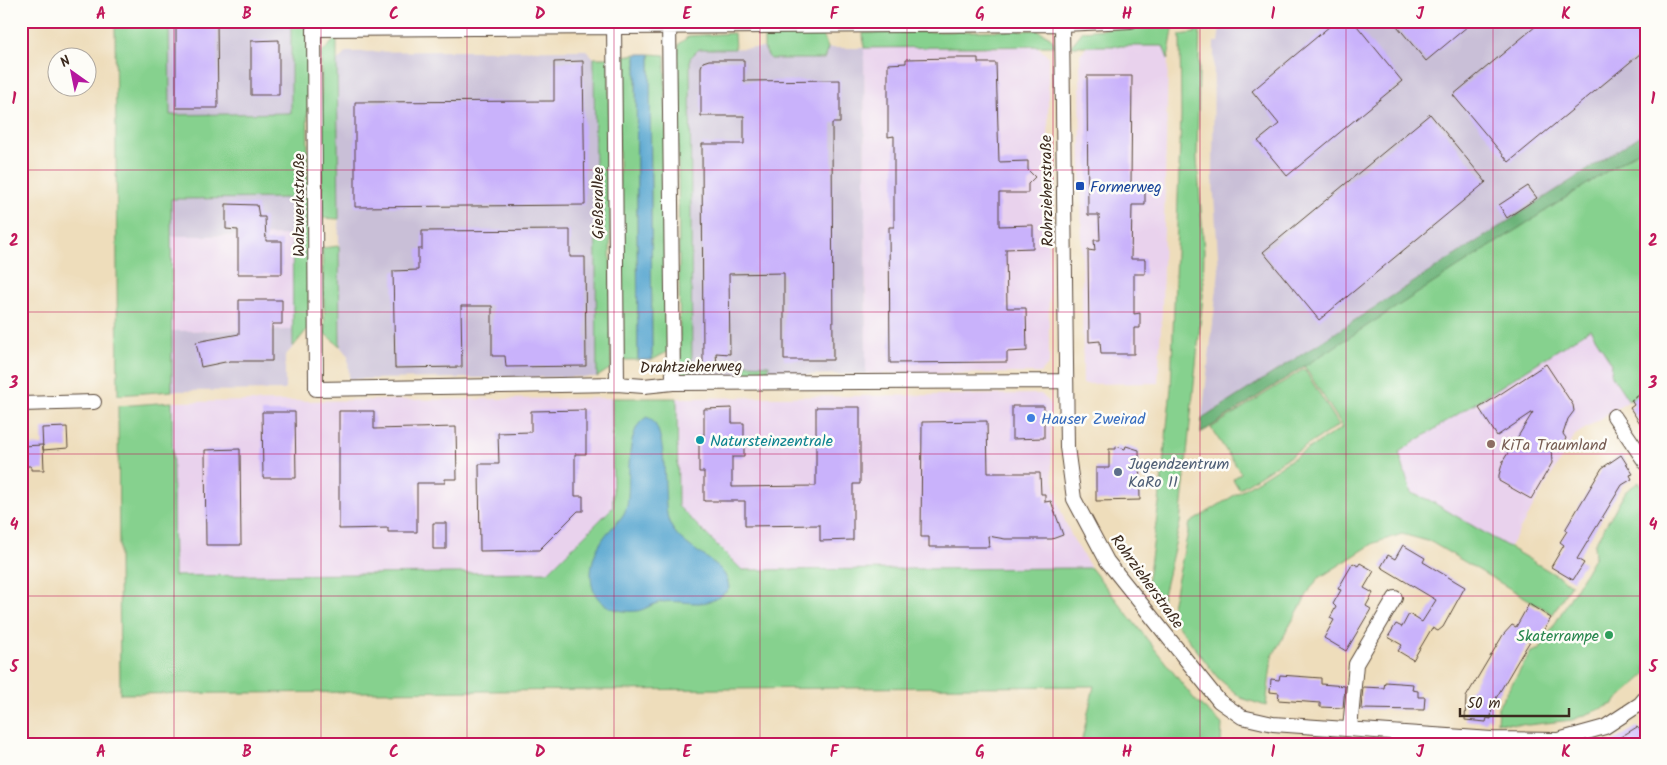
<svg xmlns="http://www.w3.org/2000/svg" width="1667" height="765" font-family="Kalam,sans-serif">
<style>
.built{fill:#e9d2ed}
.industrial{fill:#c9bfd7}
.green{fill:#86d18e;stroke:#607e56}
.forest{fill:#6cb379;stroke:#546e4c}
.water{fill:#56a6d0;stroke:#486877}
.building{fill:#c9b2fb}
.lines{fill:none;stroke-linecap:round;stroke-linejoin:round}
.minor-casing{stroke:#564536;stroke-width:16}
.minor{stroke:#fff;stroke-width:14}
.grid{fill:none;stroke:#c2185b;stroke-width:1;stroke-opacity:0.55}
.transit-dot{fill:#1a4fb4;stroke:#fdfcf7;stroke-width:2}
.shop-dot{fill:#3f7fe0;stroke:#fdfcf7;stroke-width:2}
.culture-dot{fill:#0f9aa8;stroke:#fdfcf7;stroke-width:2}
.education-dot{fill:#8d6e63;stroke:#fdfcf7;stroke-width:2}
.service-dot{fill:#5c6f8a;stroke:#fdfcf7;stroke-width:2}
.leisure-dot{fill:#2e9e5b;stroke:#fdfcf7;stroke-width:2}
.labels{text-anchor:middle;stroke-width:5;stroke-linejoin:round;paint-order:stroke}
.transit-label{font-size:16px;fill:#164399;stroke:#fdfcf7;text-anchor:start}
.street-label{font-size:16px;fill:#3b2a1e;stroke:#fdfcf7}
.shop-label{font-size:16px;fill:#366cbe;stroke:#fdfcf7;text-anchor:start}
.culture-label{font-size:16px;fill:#0d838f;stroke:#fdfcf7;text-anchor:start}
.education-label{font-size:16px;fill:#785e54;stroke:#fdfcf7;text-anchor:start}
.service-label{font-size:16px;fill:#4e5e75;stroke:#fdfcf7;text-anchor:start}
.leisure-label{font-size:16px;fill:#27864d;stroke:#fdfcf7;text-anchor:end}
.neatline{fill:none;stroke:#c2185b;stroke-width:2}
.grid-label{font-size:16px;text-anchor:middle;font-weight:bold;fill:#c2185b}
</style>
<rect width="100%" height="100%" fill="#fdfcf7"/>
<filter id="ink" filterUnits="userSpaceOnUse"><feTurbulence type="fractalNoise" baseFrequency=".02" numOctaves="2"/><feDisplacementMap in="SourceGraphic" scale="10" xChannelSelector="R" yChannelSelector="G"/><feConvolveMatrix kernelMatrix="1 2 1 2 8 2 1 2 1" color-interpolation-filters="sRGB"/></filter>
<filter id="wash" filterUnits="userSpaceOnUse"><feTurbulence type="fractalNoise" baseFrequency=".0096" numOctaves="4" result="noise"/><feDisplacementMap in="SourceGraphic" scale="20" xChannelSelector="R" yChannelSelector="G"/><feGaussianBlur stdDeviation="1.12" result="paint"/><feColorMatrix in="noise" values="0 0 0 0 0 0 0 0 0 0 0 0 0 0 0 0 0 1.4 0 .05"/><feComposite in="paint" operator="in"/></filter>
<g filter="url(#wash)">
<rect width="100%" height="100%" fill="#edb"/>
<!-- built -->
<path class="built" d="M 1088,46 L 1163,46 L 1168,59 L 1162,308 L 1158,383 L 1083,384 L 1080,54 Z
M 1038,47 L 1048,56 L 1049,364 L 1040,373 L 866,374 L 864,48 Z
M 293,235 L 293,330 L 172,331 L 171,236 Z
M 1590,328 L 1612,364 L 1611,374 L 1629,401 L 1575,435 L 1509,548 L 1429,500 L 1411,493 L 1399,452 Z
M 1041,394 L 1050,403 L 1052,473 L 1061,512 L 1072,537 L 1091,568 L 742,570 L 678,506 L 677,398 Z
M 612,398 L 613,507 L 548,572 L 174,576 L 172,402 Z"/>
<!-- industrial -->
<path class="industrial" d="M 169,21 L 291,21 L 291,113 L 170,115 Z
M 1221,21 L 1646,21 L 1646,132 L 1202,419 L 1219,270 L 1213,181 L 1214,42 L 1218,42 Z
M 764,48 L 770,59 L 824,59 L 828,48 L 864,48 L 866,374 L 768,375 L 770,372 L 745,373 L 749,376 L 692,376 L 690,58 L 699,49 Z
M 586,50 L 594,58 L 597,377 L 349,379 L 348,356 L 340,346 L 337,62 L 346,52 Z
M 292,198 L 293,235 L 171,236 L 170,199 Z
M 293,330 L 293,347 L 285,356 L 285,390 L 172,391 L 172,331 Z"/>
<!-- green -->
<path class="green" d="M 115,21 L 169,21 L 170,115 L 291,113 L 291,21 L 307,21 L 309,327 L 293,347 L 292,198 L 171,199 L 172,391 L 118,395 Z
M 1161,21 L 1172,21 L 1174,24 L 1168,59 L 1163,46 L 1071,46 L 1083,31 L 1138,26 Z
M 1194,21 L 1200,21 L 1197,158 L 1204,251 L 1203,295 L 1180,523 L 1161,604 L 1147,586 L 1159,503 L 1171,388 L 1181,116 L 1180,35 L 1195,33 Z
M 1038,30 L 1050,37 L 1056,46 L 864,48 L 863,33 Z
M 734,33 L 735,49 L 699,49 L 690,58 L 692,376 L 684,376 L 680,371 L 677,56 L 679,44 L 689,36 Z
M 764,33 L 822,33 L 828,48 L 824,59 L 770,59 L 764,48 Z
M 337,37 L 337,62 L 339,219 L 322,218 L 321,54 Z
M 636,54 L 638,360 L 621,360 L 618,57 Z
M 650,54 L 665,55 L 669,351 L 652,360 Z
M 594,58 L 609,58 L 611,368 L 597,377 Z
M 1646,146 L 1646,390 L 1629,401 L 1611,374 L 1612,364 L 1590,329 L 1399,452 L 1411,493 L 1429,500 L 1571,584 L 1553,614 L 1431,542 L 1402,534 L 1374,543 L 1319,578 L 1312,586 L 1272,657 L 1266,706 L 1241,698 L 1218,678 L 1170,615 L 1190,523 L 1343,427 L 1304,366 Z
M 339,246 L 340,346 L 325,334 L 322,248 Z
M 745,364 L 769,365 L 768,375 L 749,376 L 745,373 Z
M 1304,369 L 1339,425 L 1239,489 L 1233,479 L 1241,473 L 1211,428 Z
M 612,398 L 677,398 L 678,506 L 742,570 L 1091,568 L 1195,700 L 1222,724 L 1221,744 L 1081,744 L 1094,686 L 120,694 L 118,406 L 172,402 L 174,576 L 548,572 L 613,507 Z
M 1639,482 L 1646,493 L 1646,674 L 1613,704 L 1572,720 L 1528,725 L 1497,722 L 1498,707 L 1531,652 L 1540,649 L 1595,556 L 1594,545 L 1626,491 Z"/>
<!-- forest -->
<path class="forest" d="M 1646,132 L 1646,146 L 1201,433 L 1202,419 Z"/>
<!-- water -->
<path class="water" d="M 636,54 L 650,54 L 652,360 L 638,360 Z
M 647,417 C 670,425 662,497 668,519 C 678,552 729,558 729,589 C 706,612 689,599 662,602 C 653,603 645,610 637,611 C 619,613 599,607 593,589 C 587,569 595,546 610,530 C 617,522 624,517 627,506 C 631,483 623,429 647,417 Z"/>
<g id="blocks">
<!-- building -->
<path class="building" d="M 176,21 L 217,21 L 218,108 L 176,108 Z
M 1336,21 L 1353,21 L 1402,81 L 1287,176 L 1258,141 L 1279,124 L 1252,91 Z
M 1393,21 L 1474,21 L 1426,61 Z
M 1542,21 L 1646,21 L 1646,49 L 1509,162 L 1453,95 Z
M 279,40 L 279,95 L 251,95 L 251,41 Z
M 955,58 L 978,58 L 978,63 L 996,63 L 999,162 L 1028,161 L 1028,170 L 1035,177 L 1028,184 L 1028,193 L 999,193 L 999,226 L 1033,225 L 1033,248 L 1006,249 L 1007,308 L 1026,308 L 1027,351 L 1007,352 L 1007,362 L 890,363 L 889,227 L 894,227 L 894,136 L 888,137 L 888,64 L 906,63 L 906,59 Z
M 709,60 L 744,60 L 744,81 L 840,80 L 840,123 L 832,123 L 833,360 L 784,360 L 784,273 L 729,274 L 730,354 L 716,353 L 717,365 L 703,365 L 702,144 L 744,144 L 744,116 L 701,116 L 701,67 L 703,62 Z
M 583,61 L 585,205 L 355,207 L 355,102 L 554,101 L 554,62 Z
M 1087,76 L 1132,76 L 1131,185 L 1145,185 L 1145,205 L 1132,205 L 1131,259 L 1145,259 L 1145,274 L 1134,274 L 1134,314 L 1140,313 L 1140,328 L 1134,328 L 1134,354 L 1101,354 L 1100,341 L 1089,342 L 1088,250 L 1095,251 L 1094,240 L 1100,240 L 1099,215 L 1088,215 Z
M 1430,114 L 1486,182 L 1319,320 L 1263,252 Z
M 1528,186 L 1537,198 L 1507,218 L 1499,205 Z
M 226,204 L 257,205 L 259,217 L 265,217 L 266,241 L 282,241 L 282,274 L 238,274 L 238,230 L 226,229 Z
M 570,230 L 570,257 L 585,257 L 586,366 L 506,367 L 505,356 L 492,356 L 492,306 L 461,306 L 462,367 L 395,368 L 393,271 L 418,270 L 418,249 L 422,249 L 422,231 Z
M 239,300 L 282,300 L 282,324 L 272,324 L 272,361 L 230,361 L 201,367 L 196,342 L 239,334 Z
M 1546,364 L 1573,405 L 1574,411 L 1568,419 L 1563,434 L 1566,438 L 1564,443 L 1560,448 L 1551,446 L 1552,463 L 1531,499 L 1499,481 L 1499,475 L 1503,461 L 1533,412 L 1497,436 L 1479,408 Z
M 1646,391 L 1646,432 L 1630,408 L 1634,405 L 1631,400 Z
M 1012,406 L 1044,406 L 1044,438 L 1012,439 Z
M 816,407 L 860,407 L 860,484 L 853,484 L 853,540 L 820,541 L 820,525 L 745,526 L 745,501 L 704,501 L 704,472 L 699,472 L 699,435 L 704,435 L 704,409 L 732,408 L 732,423 L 744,423 L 744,457 L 732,457 L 732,487 L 816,486 Z
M 586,410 L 586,454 L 575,454 L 575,496 L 583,496 L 583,511 L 578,511 L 539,550 L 480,551 L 479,464 L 499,464 L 498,433 L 531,432 L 531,411 Z
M 339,411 L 374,411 L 374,429 L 456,427 L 457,479 L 445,479 L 445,483 L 417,483 L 417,532 L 388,532 L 388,528 L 339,529 Z
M 262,412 L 295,412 L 296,478 L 263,478 Z
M 987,421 L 988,473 L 1040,473 L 1041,494 L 1045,494 L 1045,502 L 1051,501 L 1063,535 L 1052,539 L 1005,539 L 988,536 L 989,547 L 929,547 L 929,537 L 921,537 L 922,422 Z
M 67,427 L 68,448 L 43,450 L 42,428 Z
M 43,445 L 44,470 L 31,470 L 31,466 L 21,466 L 21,446 Z
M 1116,446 L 1125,449 L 1126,446 L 1139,450 L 1140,500 L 1096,501 L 1096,468 L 1109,468 L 1109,449 L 1116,449 Z
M 240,449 L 241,545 L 206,545 L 205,450 Z
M 1621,455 L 1633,474 L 1630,475 L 1632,479 L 1622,485 L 1577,559 L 1584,563 L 1573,580 L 1551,567 L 1564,545 L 1560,542 L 1567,531 L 1565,530 L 1602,468 Z
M 433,523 L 446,523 L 446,549 L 433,549 Z
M 1403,545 L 1425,558 L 1423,562 L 1465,587 L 1443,627 L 1438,631 L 1432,628 L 1413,660 L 1398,651 L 1402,645 L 1388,637 L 1396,624 L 1402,627 L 1409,614 L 1422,622 L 1436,600 L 1381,567 L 1388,555 L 1395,559 Z
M 1353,563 L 1358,566 L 1360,563 L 1374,571 L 1364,588 L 1373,593 L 1366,606 L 1371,609 L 1346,651 L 1324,638 L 1334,620 L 1330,618 L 1336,607 L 1333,604 L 1341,590 L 1338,589 Z
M 1529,604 L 1551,618 L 1540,636 L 1535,633 L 1519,659 L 1492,705 L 1491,719 L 1487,718 L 1486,722 L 1465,720 L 1466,697 L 1503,635 L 1512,625 L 1516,627 Z
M 1280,675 L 1321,678 L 1321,684 L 1345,686 L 1343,708 L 1320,707 L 1320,703 L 1278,700 L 1279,693 L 1270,692 L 1271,679 L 1279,680 Z
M 1385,682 L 1413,684 L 1412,690 L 1418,691 L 1418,697 L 1425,697 L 1424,710 L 1361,709 L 1363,687 L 1384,688 Z
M 1637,727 L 1646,735 L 1646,744 L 1609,744 Z"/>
</g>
</g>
<g filter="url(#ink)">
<use href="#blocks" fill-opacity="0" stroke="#564536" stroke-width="1"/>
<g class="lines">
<defs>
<path id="minor" d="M 314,21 L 316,389 L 617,384 L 644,386 L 673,383 L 1066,381
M 614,21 L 617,384
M 669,21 L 673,383
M 1062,24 L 1067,447 L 1074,499 L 1107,561 L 1219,701 L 1242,717 L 1273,724 L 1492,739 L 1558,740 L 1605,727 L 1640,704 L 1646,697
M 314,29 L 1062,24 L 1131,21
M 21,404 L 94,402
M 1614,416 L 1646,463
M 1350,729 L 1356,664 L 1395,598"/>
</defs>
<!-- minor casing -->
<use href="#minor" class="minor-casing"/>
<!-- minor -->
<use href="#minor" class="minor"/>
</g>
</g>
<!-- grid -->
<path class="grid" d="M 174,21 L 174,744M 321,21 L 321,744M 467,21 L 467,744M 614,21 L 614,744M 760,21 L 760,744M 907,21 L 907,744M 1053,21 L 1053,744M 1200,21 L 1200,744M 1346,21 L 1346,744M 1493,21 L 1493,744M 21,170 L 1646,170M 21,312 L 1646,312M 21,454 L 1646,454M 21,596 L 1646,596"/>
<!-- markers -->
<rect class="transit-dot" x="1075" y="181" width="10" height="10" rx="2.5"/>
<circle class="shop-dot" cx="1031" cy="418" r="5"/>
<circle class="culture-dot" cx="700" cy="440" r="5"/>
<circle class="education-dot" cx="1491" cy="444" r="5"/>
<circle class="service-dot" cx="1118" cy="472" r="5"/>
<circle class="leisure-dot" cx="1609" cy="635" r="5"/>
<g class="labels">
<!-- transit labels -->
<g class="transit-label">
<text x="1090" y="192">Formerweg</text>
</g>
<!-- street labels -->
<g class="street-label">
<text transform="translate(1046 191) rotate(-91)" y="6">Rohrzieherstraße</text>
<text transform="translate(597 203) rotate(-90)" y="6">Gießerallee</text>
<text transform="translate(298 205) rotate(-90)" y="6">Walzwerkstraße</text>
<text transform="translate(691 366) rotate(-1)" y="6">Drahtzieherweg</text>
<text transform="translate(1148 581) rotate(54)" y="6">Rohrzieherstraße</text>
</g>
<!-- shop labels -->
<g class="shop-label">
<text x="1041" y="424">Hauser Zweirad</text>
</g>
<!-- culture labels -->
<g class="culture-label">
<text x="710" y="446">Natursteinzentrale</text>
</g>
<!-- education labels -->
<g class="education-label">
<text x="1501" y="450">KiTa Traumland</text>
</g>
<!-- service labels -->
<g class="service-label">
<text x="1128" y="469">Jugendzentrum<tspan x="1128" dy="18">KaRo 11</tspan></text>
</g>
<!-- leisure labels -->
<g class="leisure-label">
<text x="1599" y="641">Skaterrampe</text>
</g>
</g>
<!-- margin -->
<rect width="1667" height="765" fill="none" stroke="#fdfcf7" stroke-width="55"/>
<!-- north arrow -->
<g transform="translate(72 72) rotate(327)"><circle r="24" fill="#fdfcf7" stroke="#afa8a0"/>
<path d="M0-4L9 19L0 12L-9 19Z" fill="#b5179e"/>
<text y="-8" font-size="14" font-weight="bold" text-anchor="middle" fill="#3b2a1e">N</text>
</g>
<!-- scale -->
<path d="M1460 708v8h109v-8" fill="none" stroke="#3b2a1e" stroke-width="2.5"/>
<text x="1467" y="708" font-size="15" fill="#3b2a1e" stroke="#fdfcf7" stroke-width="4" paint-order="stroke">50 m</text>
<rect x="28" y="28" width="1612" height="710" class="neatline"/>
<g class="grid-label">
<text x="101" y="19">A</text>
<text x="247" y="19">B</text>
<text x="394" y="19">C</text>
<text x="540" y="19">D</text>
<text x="687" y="19">E</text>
<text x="834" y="19">F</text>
<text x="980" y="19">G</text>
<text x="1127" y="19">H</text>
<text x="1273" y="19">I</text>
<text x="1420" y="19">J</text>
<text x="1566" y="19">K</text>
<text x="14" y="104">1</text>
<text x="1653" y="104">1</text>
<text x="14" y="246">2</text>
<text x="1653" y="246">2</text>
<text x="14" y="388">3</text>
<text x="1653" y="388">3</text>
<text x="14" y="530">4</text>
<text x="1653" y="530">4</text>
<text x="14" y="672">5</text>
<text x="1653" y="672">5</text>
<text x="101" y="757">A</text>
<text x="247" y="757">B</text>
<text x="394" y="757">C</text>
<text x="540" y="757">D</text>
<text x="687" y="757">E</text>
<text x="834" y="757">F</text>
<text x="980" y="757">G</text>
<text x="1127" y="757">H</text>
<text x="1273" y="757">I</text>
<text x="1420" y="757">J</text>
<text x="1566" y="757">K</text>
</g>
</svg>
